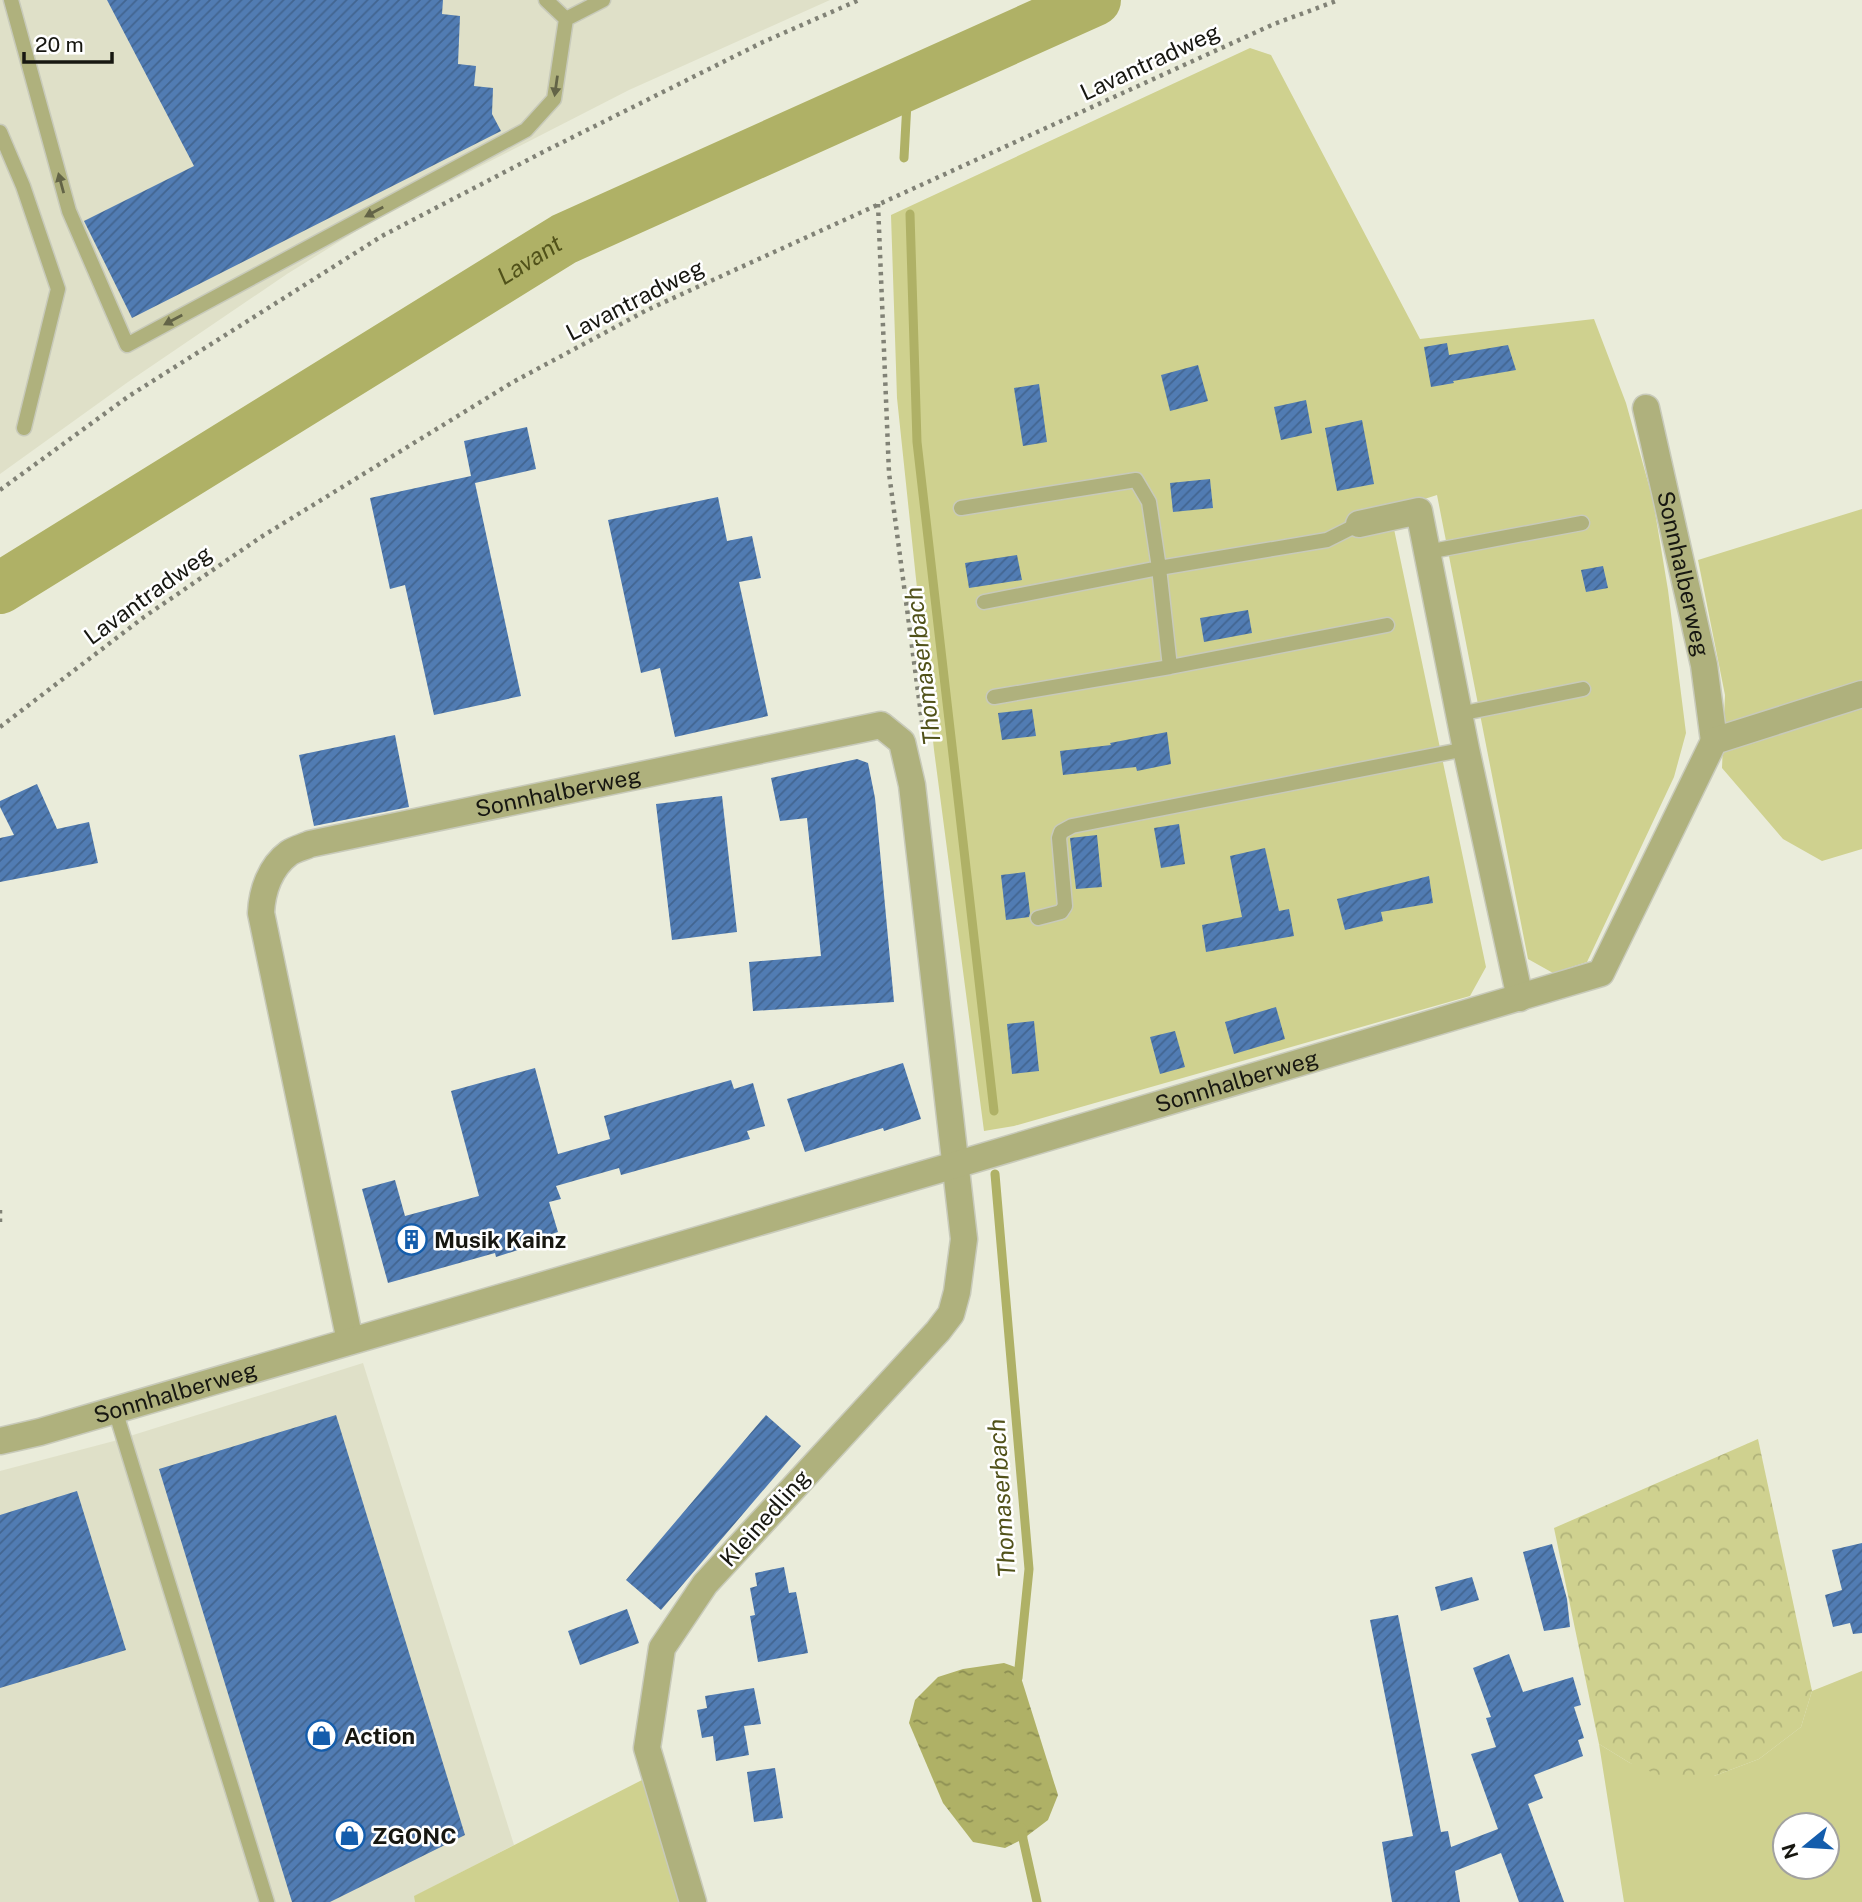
<svg xmlns="http://www.w3.org/2000/svg" width="1862" height="1902" font-family="'Public Sans',sans-serif">
<style>
.built{fill:#dfe0c8}
.green{fill:#cfd18f;fill-rule:evenodd}
.forest{fill:url(#forest-crowns)}
.water{fill:url(#water-ripples)}
.lines{fill:none;stroke-linecap:round;stroke-linejoin:round}
.stream{stroke:#afb166;stroke-width:9}
.river{stroke:#afb166;stroke-width:52}
.building{fill:url(#building-hatch)}
.service-casing{stroke:#c8caba;stroke-width:17}
.minor-casing{stroke:#c8caba;stroke-width:29}
.path{stroke:#818276;stroke-width:4.5;stroke-dasharray:3.5 5;stroke-linecap:butt}
.service{stroke:#afb17d;stroke-width:14}
.minor{stroke:#afb17d;stroke-width:26}
.oneway{fill:#636447}
.labels{text-anchor:middle;stroke-width:5;stroke-linejoin:round;paint-order:stroke}
.street-label{font-size:23px;fill:#171711;stroke:#fff}
.poi-label{font-size:23px;font-weight:bold;fill:#171711;stroke:#fff;text-anchor:start}
.water-label{font-size:24px;font-style:italic;fill:#51521a;stroke:#fff}
</style>
<defs>
<pattern id="forest-crowns" width="20" height="18" patternUnits="userSpaceOnUse" patternTransform="scale(1.75)"><rect width="20" height="18" fill="#cfd18f"/><path d="M2 6a3 3 0 1 1 6 0M12 15a3 3 0 1 1 6 0" fill="none" stroke="#b1b37a"/></pattern>
<pattern id="water-ripples" width="26" height="14" patternUnits="userSpaceOnUse" patternTransform="scale(1.75)"><rect width="26" height="14" fill="#afb166"/><path d="M2 4q2-2 4 0t4 0M15 11q2-2 4 0t4 0" fill="none" stroke="#8d8f53"/></pattern>
<pattern id="building-hatch" width="6" height="6" patternUnits="userSpaceOnUse" patternTransform="scale(1.75)"><rect width="6" height="6" fill="#517cb3"/><path d="M-1 1l2-2M0 6l6-6M5 7l2-2" fill="none" stroke="#426590"/></pattern>
</defs>
<rect width="100%" height="100%" fill="#eaecda"/>
<!-- built -->
<path class="built" d="M 0,0 L 830,0 L 629,90 L 371,222 L 287,274 L 128,382 L 0,474 Z
M 363,1363 L 514,1845 L 415,1896 L 415,1902 L 0,1902 L 0,1471 L 114,1441 Z"/>
<!-- green -->
<path class="green" d="M 1250,48 L 1271,55 L 1420,339 L 1594,319 L 1626,403 L 1653,500 L 1668,590 L 1686,733 L 1674,777 L 1587,962 L 1553,973 L 1528,959 L 1437,495 L 1390,510 L 1486,967 L 1470,996 L 1014,1126 L 984,1131 L 934,750 L 897,398 L 891,215 Z
M 1862,509 L 1862,849 L 1822,861 L 1783,839 L 1722,768 L 1725,695 L 1698,560 Z
M 1862,1671 L 1862,1902 L 1624,1902 L 1599,1744 L 1630,1763 L 1714,1776 L 1759,1759 L 1801,1727 L 1812,1691 ZM 1785,1825 L 1827,1825 L 1827,1867 L 1785,1867 Z
M 642,1780 L 680,1902 L 415,1902 L 414,1896 Z"/>
<!-- forest -->
<path class="forest" d="M 1758,1439 L 1812,1691 L 1801,1727 L 1759,1759 L 1714,1776 L 1666,1778 L 1630,1763 L 1599,1744 L 1554,1528 Z"/>
<!-- water -->
<path class="water" d="M 1004,1663 L 1018,1668 L 1058,1795 L 1048,1820 L 1023,1839 L 1005,1848 L 973,1842 L 943,1803 L 909,1723 L 915,1700 L 938,1677 L 963,1669 Z"/>
<g class="lines">
<!-- stream -->
<path class="stream" d="M 904,158 L 908,84
M 910,214 L 917,442 L 994,1111
M 995,1174 L 1029,1569 L 1018,1678
M 1022,1828 L 1023,1839 L 1037,1902"/>
<!-- river -->
<path class="river" id="s1" d="M 0,588 L 564,239 L 1095,0"/>
</g>
<!-- building -->
<path class="building" d="M 107,0 L 443,0 L 442,14 L 460,16 L 458,64 L 476,66 L 474,86 L 493,88 L 492,114 L 501,131 L 132,318 L 84,221 L 194,166 Z
M 1447,343 L 1449,355 L 1508,345 L 1516,370 L 1453,381 L 1454,383 L 1431,387 L 1424,347 Z
M 1198,365 L 1208,401 L 1170,411 L 1161,375 Z
M 1039,384 L 1047,442 L 1023,446 L 1014,388 Z
M 1306,400 L 1312,433 L 1281,440 L 1274,407 Z
M 1362,420 L 1374,484 L 1337,491 L 1325,428 Z
M 527,427 L 536,469 L 475,483 L 521,696 L 434,715 L 405,585 L 390,589 L 370,498 L 471,476 L 464,441 Z
M 1210,479 L 1213,508 L 1173,512 L 1170,483 Z
M 718,497 L 727,541 L 752,536 L 761,578 L 739,582 L 768,716 L 675,737 L 660,668 L 641,673 L 608,520 Z
M 1017,555 L 1022,580 L 969,588 L 965,563 Z
M 1603,566 L 1608,588 L 1586,592 L 1581,570 Z
M 1248,610 L 1252,633 L 1204,642 L 1200,618 Z
M 1032,709 L 1036,736 L 1002,740 L 998,713 Z
M 1167,732 L 1171,764 L 1137,771 L 1136,767 L 1063,775 L 1060,751 L 1111,745 L 1110,743 Z
M 395,735 L 409,807 L 314,826 L 299,755 Z
M 857,759 L 868,763 L 875,798 L 894,1002 L 753,1011 L 749,962 L 821,956 L 807,818 L 780,821 L 771,778 Z
M 37,784 L 57,829 L 89,822 L 98,863 L 0,882 L 0,838 L 14,835 L 0,807 L 0,801 Z
M 722,796 L 737,932 L 672,940 L 656,804 Z
M 1179,824 L 1185,864 L 1161,868 L 1154,828 Z
M 1097,835 L 1102,887 L 1076,889 L 1070,838 Z
M 1265,848 L 1279,911 L 1289,909 L 1294,936 L 1206,952 L 1202,925 L 1242,917 L 1230,856 Z
M 1025,872 L 1030,913 L 1029,917 L 1006,920 L 1001,875 Z
M 1429,876 L 1433,903 L 1381,912 L 1383,921 L 1345,930 L 1337,899 Z
M 1276,1007 L 1285,1039 L 1234,1054 L 1225,1022 Z
M 1034,1021 L 1039,1071 L 1012,1074 L 1007,1024 Z
M 1175,1031 L 1185,1067 L 1160,1074 L 1150,1037 Z
M 903,1063 L 921,1119 L 884,1131 L 883,1128 L 805,1152 L 787,1099 Z
M 535,1068 L 558,1154 L 610,1139 L 604,1116 L 731,1080 L 734,1089 L 753,1083 L 765,1126 L 747,1131 L 750,1139 L 621,1175 L 619,1168 L 556,1186 L 561,1199 L 549,1202 L 558,1232 L 517,1245 L 518,1250 L 496,1257 L 495,1253 L 388,1283 L 362,1189 L 395,1180 L 405,1216 L 479,1196 L 451,1091 Z
M 336,1415 L 465,1835 L 330,1902 L 292,1902 L 159,1469 Z
M 766,1415 L 801,1446 L 661,1610 L 626,1580 Z
M 77,1491 L 126,1650 L 0,1688 L 0,1515 Z
M 1862,1543 L 1862,1633 L 1853,1634 L 1850,1623 L 1833,1627 L 1825,1595 L 1842,1590 L 1832,1550 Z
M 1552,1544 L 1567,1599 L 1570,1627 L 1544,1631 L 1523,1552 Z
M 784,1567 L 789,1593 L 796,1592 L 808,1653 L 758,1662 L 750,1616 L 755,1615 L 750,1588 L 757,1586 L 755,1573 Z
M 1472,1577 L 1479,1600 L 1441,1611 L 1435,1587 Z
M 627,1609 L 639,1643 L 580,1665 L 568,1631 Z
M 1398,1615 L 1441,1832 L 1448,1831 L 1451,1847 L 1498,1829 L 1471,1754 L 1496,1747 L 1486,1718 L 1491,1717 L 1473,1668 L 1509,1654 L 1523,1692 L 1573,1677 L 1581,1705 L 1574,1707 L 1584,1738 L 1578,1740 L 1583,1756 L 1534,1775 L 1543,1798 L 1528,1804 L 1564,1902 L 1519,1902 L 1501,1853 L 1455,1871 L 1460,1902 L 1392,1902 L 1382,1842 L 1413,1836 L 1370,1620 Z
M 754,1688 L 761,1724 L 744,1726 L 749,1755 L 716,1761 L 713,1736 L 702,1738 L 697,1710 L 707,1708 L 705,1696 Z
M 775,1768 L 783,1818 L 754,1822 L 747,1772 Z"/>
<g class="lines">
<defs>
<path id="service" d="M 11,0 L 69,211 L 127,345 L 526,130 L 554,99 L 566,19
M 546,0 L 566,19 L 603,0
M 0,132 L 23,186 L 58,289 L 24,428
M 961,508 L 1136,480 L 1149,502 L 1159,568 L 984,602
M 1427,552 L 1582,523
M 1170,667 L 1387,625
M 994,697 L 1170,667 L 1159,568 L 1327,540 L 1359,524
M 1459,714 L 1583,689
M 1038,918 L 1061,912 L 1065,906 L 1059,838 L 1061,832 L 1072,826 L 1466,749
M 115,1410 L 267,1902"/>
<g id="minor">
<path id="s2" d="M 1646,408 L 1704,665 L 1714,741"/>
<path d="M 1359,524 L 1419,511 L 1466,749 L 1520,998"/>
<path id="s3" d="M 350,1341 L 261,913 C 262,891 270,867 289,853 C 295,849 304,847 310,844 L 881,725 L 902,742 L 912,785 L 964,1239 L 957,1292 L 951,1314 L 938,1331 L 705,1584 L 662,1648 L 647,1748 L 693,1902"/>
<path id="s4" d="M 0,1441 L 40,1432 L 955,1165 L 1601,973 L 1714,741 L 1862,694"/>
</g>
</defs>
<!-- service casing -->
<use href="#service" class="service-casing"/>
<!-- minor casing -->
<use href="#minor" class="minor-casing"/>
<!-- path -->
<path class="path" d="M 878,204 L 889,473 L 922,722
M 0,490 L 129,396 L 382,236 L 545,151 L 763,42 L 859,0
M 0,727 L 144,617 L 261,537 L 513,382 L 647,310 L 1274,24 L 1339,0
M 0,1210 L 0,1226"/>
<!-- service -->
<use href="#service" class="service"/>
<!-- minor -->
<use href="#minor" class="minor"/>
</g>
<!-- one-way arrows -->
<defs><path id="oneway-solid" d="M-6-.8H1V-3.2L6.5 0L1 3.2V.8H-6Z" transform="scale(1.75)"/></defs>
<g class="oneway">
<use href="#oneway-solid" transform="translate(556 86) rotate(98)"/>
<use href="#oneway-solid" transform="translate(61 183) rotate(-105)"/>
<use href="#oneway-solid" transform="translate(374 212) rotate(152)"/>
<use href="#oneway-solid" transform="translate(173 320) rotate(152)"/>
</g>
<!-- icons -->
<defs>
<symbol id="building-ring" viewBox="-11 -11 22 22"><circle r="9.5" fill="#fff" stroke="#145dac" stroke-width="1.5"/><path d="M-4-6H4V6H1V3H-1V6H-4ZM-2.5-4.3h1.7v1.8h-1.7ZM.8-4.3h1.7v1.8H.8ZM-2.5-1h1.7V.8h-1.7ZM.8-1h1.7V.8H.8Z" fill="#145dac"/></symbol>
<symbol id="shop-ring" viewBox="-11 -11 22 22"><circle r="9.5" fill="#fff" stroke="#145dac" stroke-width="1.5"/><path d="M-5-2.5h2.3a2.7 3.5 0 0 1 5.4 0H5L5.5 6h-11ZM-1.5-2.5h3a1.5 2.3 0 0 0-3 0Z" fill="#145dac"/></symbol>
</defs>
<g fill-rule="evenodd">
<use href="#building-ring" x="394" y="1222" width="35" height="35"/>
<use href="#shop-ring" x="304" y="1718" width="35" height="35"/>
<use href="#shop-ring" x="332" y="1818" width="35" height="35"/>
</g>
<g class="labels">
<!-- street labels -->
<g class="street-label">
<text transform="translate(1150 62) rotate(-25)" y="8">Lavantradweg</text>
<text transform="translate(635 300) rotate(-27)" y="8">Lavantradweg</text>
<text dy="8" stroke="none"><textPath href="#s2" startOffset="170">Sonnhalberweg</textPath></text>
<text transform="translate(148 595) rotate(-36)" y="8">Lavantradweg</text>
<text dy="8" stroke="none"><textPath href="#s3" startOffset="782">Sonnhalberweg</textPath></text>
<text dy="8" stroke="none"><textPath href="#s4" startOffset="1288">Sonnhalberweg</textPath></text>
<text dy="8" stroke="none"><textPath href="#s4" startOffset="182">Sonnhalberweg</textPath></text>
<text transform="translate(765 1518) rotate(-48)" y="8">Kleinedling</text>
</g>
<!-- poi labels -->
<g class="poi-label">
<text x="434" y="1248">Musik Kainz</text>
<text x="344" y="1744">Action</text>
<text x="372" y="1844">ZGONC</text>
</g>
<!-- water labels -->
<g class="water-label">
<text dy="8" stroke="none"><textPath href="#s1" startOffset="623">Lavant</textPath></text>
<text transform="translate(923 666) rotate(-97)" y="8">Thomaserbach</text>
<text transform="translate(1002 1498) rotate(-94)" y="8">Thomaserbach</text>
</g>
</g>
<!-- north arrow -->
<g transform="translate(1806 1846) rotate(252)"><circle r="33" fill="#ffffff" stroke="#a2a2a0" stroke-width="2"/>
<path d="M0-5L12 26L0 18L-12 26Z" fill="#145dac"/>
<text y="-10" font-size="19" font-weight="bold" text-anchor="middle" fill="#171711">N</text>
</g>
<!-- scale -->
<path d="M24 52v10h88v-10" fill="none" stroke="#171711" stroke-width="3.5"/>
<text x="35" y="52" font-size="21" fill="#171711" stroke="#ffffff" stroke-width="5" paint-order="stroke">20 m</text>
</svg>
